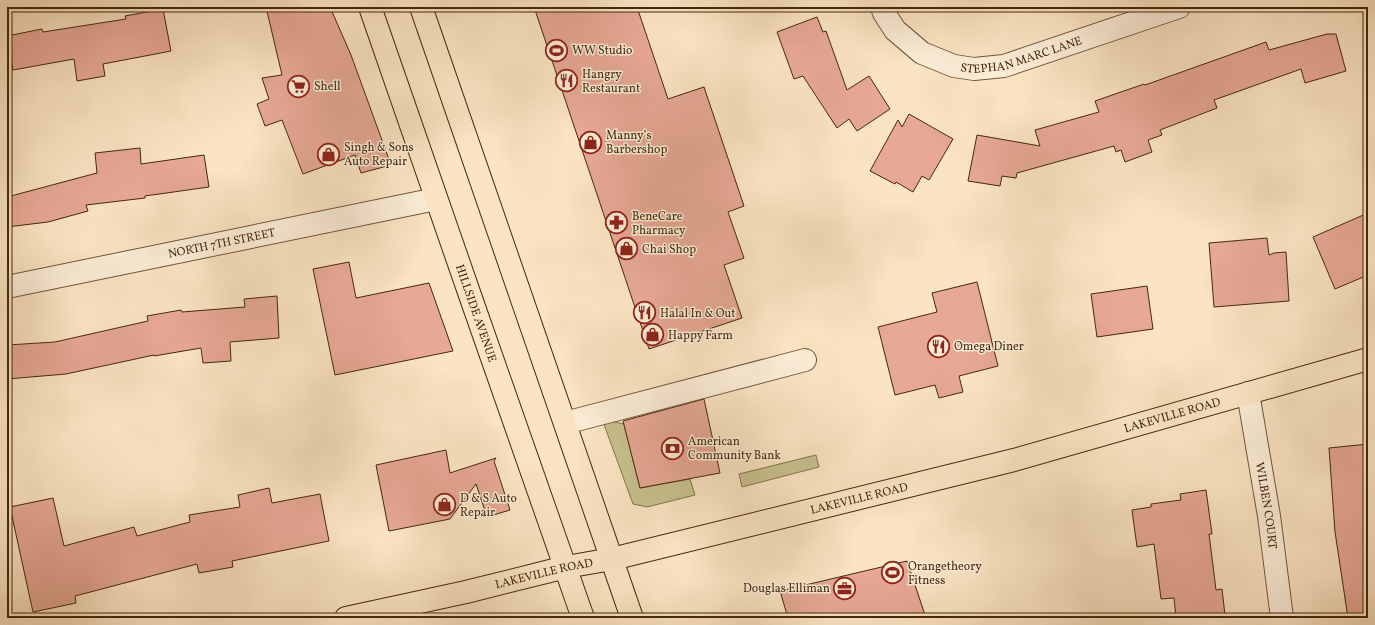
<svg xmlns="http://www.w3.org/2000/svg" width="1375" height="625" font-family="Vollkorn,serif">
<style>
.green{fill:#c7c18e;stroke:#86744c}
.building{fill:#e7a895;stroke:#44280b}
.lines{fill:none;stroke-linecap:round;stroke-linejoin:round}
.minor-casing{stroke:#725739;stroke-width:24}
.major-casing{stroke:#44280b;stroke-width:24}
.minor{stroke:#fcedd8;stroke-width:22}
.major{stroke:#fbe4c3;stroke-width:22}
.labels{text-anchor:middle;stroke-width:3;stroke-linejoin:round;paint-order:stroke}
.poi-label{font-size:12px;fill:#44280b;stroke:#fcedd8;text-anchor:start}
.street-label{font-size:12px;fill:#44280b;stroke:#fcedd8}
</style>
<rect width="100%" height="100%" fill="#fbe4c3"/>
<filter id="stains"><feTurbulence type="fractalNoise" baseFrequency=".005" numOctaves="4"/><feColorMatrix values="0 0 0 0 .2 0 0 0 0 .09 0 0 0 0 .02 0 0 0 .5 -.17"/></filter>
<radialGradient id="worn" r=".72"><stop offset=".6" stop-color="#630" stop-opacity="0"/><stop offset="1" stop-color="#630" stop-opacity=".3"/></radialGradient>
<!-- green -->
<path class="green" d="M 602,419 L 624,424 L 640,488 L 690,479 L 695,495 L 647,507 L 633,504 Z
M 816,455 L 819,467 L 742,487 L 739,474 Z"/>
<!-- building -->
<path class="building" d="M 266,7 L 330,7 L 351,55 L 391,165 L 361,173 L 355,155 L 303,174 L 282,120 L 265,126 L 257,104 L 269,99 L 262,78 L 282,75 Z
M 534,7 L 637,7 L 668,99 L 704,87 L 744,206 L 728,212 L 744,258 L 724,265 L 742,318 L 649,349 Z
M 163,9 L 171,51 L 103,64 L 105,76 L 77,81 L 74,59 L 13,70 L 7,36 L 42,29 L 43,32 L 126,19 L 125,16 Z
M 817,17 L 823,32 L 826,31 L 847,90 L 869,76 L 890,109 L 857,131 L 849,119 L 837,128 L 803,76 L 794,79 L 777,32 Z
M 1327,34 L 1336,34 L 1346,71 L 1305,83 L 1301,69 L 1214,100 L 1217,108 L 1160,130 L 1162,135 L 1148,140 L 1152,152 L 1125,162 L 1121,150 L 1116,152 L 1114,146 L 1017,173 L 1016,178 L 1002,176 L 1000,186 L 968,181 L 977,135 L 1040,146 L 1035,130 L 1099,112 L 1095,101 L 1144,84 L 1145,85 L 1266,42 L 1269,50 Z
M 909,114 L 953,139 L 929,180 L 922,176 L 913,192 L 896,182 L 895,184 L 870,171 L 898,120 L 902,127 Z
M 140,148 L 141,164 L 204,155 L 209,187 L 145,196 L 145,198 L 86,205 L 88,211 L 48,222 L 7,227 L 7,197 L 97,173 L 95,153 Z
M 1368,213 L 1368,275 L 1335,289 L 1313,237 Z
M 1267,238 L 1269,255 L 1274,253 L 1286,252 L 1289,301 L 1214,307 L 1209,243 Z
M 349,262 L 356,298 L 429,283 L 453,351 L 335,375 L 313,269 Z
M 977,282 L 998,366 L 959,376 L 963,392 L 939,398 L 935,385 L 895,395 L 878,327 L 937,312 L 932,293 Z
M 1147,286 L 1153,329 L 1097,337 L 1091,294 Z
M 277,296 L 279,338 L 230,342 L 231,361 L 203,363 L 201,348 L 154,356 L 154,355 L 66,374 L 7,379 L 7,345 L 55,342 L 148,321 L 147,316 L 181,310 L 182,312 L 245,307 L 244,299 Z
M 704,399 L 720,473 L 640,488 L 623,421 Z
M 1368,444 L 1368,618 L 1348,618 L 1335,532 L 1329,448 Z
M 446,450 L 450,473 L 496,458 L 494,461 L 510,510 L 487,517 L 476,484 L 450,519 L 389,531 L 376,465 Z
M 269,488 L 272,503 L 320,494 L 329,541 L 232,561 L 233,567 L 199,573 L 197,564 L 75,596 L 76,603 L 33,612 L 10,507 L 53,498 L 64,546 L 134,527 L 137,536 L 190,522 L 189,515 L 240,507 L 238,495 Z
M 1206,490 L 1212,534 L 1209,534 L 1216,590 L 1222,589 L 1225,615 L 1204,618 L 1176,618 L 1174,598 L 1161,599 L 1154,544 L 1137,547 L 1132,510 L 1151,507 L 1151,504 L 1181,500 L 1180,494 Z
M 907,561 L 926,618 L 788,618 L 780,591 Z"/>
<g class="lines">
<defs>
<g id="minor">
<path id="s1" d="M 882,7 L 884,13 L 895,30 L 922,53 L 954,66 L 974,69 L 1004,66 L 1179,7"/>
<path id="s2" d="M 7,287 L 436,199"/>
<path id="s3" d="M 1248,393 L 1269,516 L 1282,618"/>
<path d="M 565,423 L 805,360"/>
</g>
<g id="major">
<path id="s4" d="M 370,7 L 472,301 L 583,618"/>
<path d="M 421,7 L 632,618"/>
<path id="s5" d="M 346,618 L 466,592 L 566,567 L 612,559 L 1014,460 L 1368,359"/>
</g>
</defs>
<!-- minor casing -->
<use href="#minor" class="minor-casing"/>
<!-- major casing -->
<use href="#major" class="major-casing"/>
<!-- minor -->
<use href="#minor" class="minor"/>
<!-- major -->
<use href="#major" class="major"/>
</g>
<!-- icons -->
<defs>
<symbol id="stadium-ring" viewBox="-11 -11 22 22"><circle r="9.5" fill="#fcedd8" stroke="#8f2418" stroke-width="1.5"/><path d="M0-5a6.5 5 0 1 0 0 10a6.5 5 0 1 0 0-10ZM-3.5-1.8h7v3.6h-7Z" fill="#8f2418"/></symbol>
<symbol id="restaurant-ring" viewBox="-11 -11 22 22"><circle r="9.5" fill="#fcedd8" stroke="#8f2418" stroke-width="1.5"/><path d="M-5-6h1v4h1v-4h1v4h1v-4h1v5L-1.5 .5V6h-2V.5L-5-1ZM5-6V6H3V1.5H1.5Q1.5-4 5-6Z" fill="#8f2418"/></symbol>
<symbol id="supermarket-ring" viewBox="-11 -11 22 22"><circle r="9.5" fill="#fcedd8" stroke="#8f2418" stroke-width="1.5"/><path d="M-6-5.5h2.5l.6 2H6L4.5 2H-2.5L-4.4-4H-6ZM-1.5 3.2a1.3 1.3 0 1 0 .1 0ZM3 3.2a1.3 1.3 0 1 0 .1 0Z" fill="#8f2418"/></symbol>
<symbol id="shop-ring" viewBox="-11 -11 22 22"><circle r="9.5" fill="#fcedd8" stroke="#8f2418" stroke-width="1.5"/><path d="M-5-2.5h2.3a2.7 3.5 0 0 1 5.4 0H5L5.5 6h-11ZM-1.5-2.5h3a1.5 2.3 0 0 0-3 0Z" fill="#8f2418"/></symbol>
<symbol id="pharmacy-ring" viewBox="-11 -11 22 22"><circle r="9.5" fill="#fcedd8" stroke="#8f2418" stroke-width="1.5"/><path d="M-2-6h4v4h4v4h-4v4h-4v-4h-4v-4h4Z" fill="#8f2418"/></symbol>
<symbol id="bank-ring" viewBox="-11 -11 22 22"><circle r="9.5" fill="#fcedd8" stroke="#8f2418" stroke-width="1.5"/><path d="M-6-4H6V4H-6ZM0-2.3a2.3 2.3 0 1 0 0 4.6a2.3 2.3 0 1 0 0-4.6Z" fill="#8f2418"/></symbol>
<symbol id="office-ring" viewBox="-11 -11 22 22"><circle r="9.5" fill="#fcedd8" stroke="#8f2418" stroke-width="1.5"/><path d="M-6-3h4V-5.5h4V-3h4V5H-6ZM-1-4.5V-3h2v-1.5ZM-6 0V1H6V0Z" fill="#8f2418"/></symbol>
</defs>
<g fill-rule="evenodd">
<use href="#stadium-ring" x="544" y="38" width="25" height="25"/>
<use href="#restaurant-ring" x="554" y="68" width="25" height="25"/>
<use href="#supermarket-ring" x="286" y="74" width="25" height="25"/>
<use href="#shop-ring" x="578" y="130" width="25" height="25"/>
<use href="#shop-ring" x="316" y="142" width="25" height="25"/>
<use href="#pharmacy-ring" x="604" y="210" width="25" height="25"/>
<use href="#shop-ring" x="614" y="236" width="25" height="25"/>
<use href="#restaurant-ring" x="632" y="300" width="25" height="25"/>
<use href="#shop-ring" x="640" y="322" width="25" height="25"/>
<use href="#restaurant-ring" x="926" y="334" width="25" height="25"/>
<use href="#bank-ring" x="660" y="436" width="25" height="25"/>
<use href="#shop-ring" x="432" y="492" width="25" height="25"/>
<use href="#stadium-ring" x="880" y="560" width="25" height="25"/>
<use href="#office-ring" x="832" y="576" width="25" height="25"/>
</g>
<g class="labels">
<!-- poi labels -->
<g class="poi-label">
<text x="572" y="54">WW Studio</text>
<text x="582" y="78">Hangry<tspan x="582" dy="14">Restaurant</tspan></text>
<text x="314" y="90">Shell</text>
<text x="606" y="139">Manny’s<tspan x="606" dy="14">Barbershop</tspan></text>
<text x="344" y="151">Singh &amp; Sons<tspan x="344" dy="14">Auto Repair</tspan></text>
<text x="632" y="220">BeneCare<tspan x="632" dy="14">Pharmacy</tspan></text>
<text x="642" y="253">Chai Shop</text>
<text x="660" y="317">Halal In &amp; Out</text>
<text x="668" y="339">Happy Farm</text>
<text x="954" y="350">Omega Diner</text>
<text x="688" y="445">American<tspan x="688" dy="14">Community Bank</tspan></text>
<text x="460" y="502">D &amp; S Auto<tspan x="460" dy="14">Repair</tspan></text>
<text x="908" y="570">Orangetheory<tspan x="908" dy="14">Fitness</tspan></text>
<text x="830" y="592" text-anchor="end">Douglas Elliman</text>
</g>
<!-- street labels -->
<g class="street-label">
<text dy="4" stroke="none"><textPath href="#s1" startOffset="166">STEPHAN MARC LANE</textPath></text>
<text dy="4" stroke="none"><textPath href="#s2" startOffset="219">NORTH 7TH STREET</textPath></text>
<text dy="4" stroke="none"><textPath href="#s4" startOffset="324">HILLSIDE AVENUE</textPath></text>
<text dy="4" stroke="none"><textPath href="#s5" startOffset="851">LAKEVILLE ROAD</textPath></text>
<text dy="4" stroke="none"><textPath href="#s5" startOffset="527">LAKEVILLE ROAD</textPath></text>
<text dy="4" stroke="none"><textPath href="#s3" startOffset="114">WILBEN COURT</textPath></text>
<text dy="4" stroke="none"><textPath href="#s5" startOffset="203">LAKEVILLE ROAD</textPath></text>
</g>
</g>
<!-- margin -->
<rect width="1375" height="625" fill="none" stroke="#fbe4c3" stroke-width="24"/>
<rect x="8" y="8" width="1359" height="609" fill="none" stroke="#44280b" stroke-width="2"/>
<rect x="12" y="12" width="1351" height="601" fill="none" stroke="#44280b"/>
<rect width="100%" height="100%" filter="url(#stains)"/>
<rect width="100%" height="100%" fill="url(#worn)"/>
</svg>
